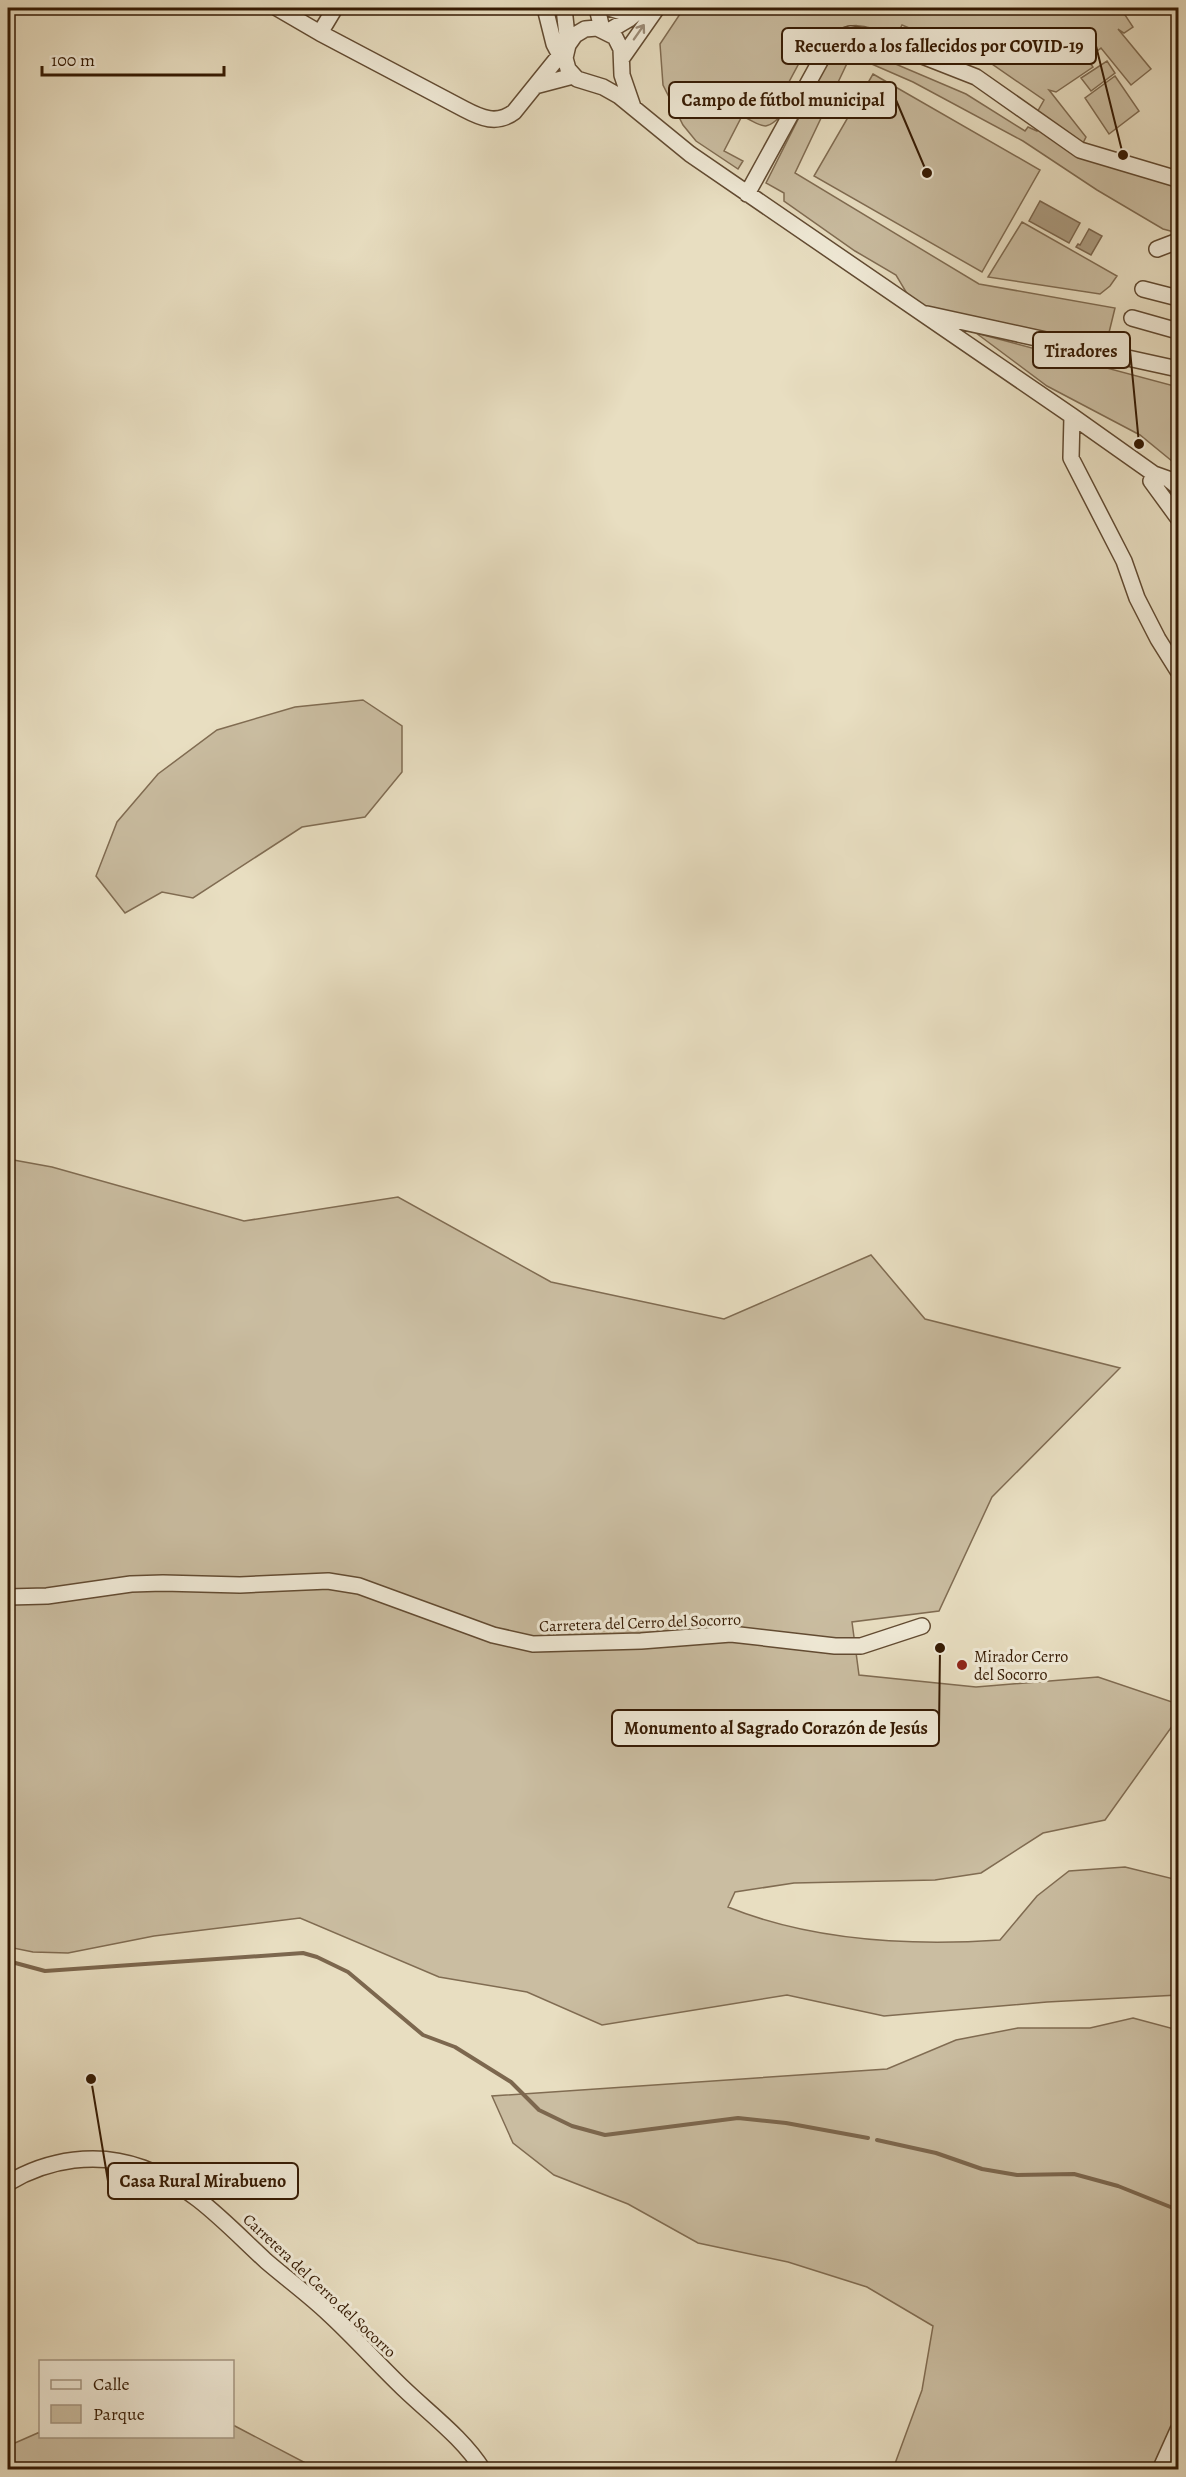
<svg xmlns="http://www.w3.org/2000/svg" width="1186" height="2477" font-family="Alegreya,serif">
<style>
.green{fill:#cabda1;stroke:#806c52;stroke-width:1.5}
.water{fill:#ab9b80;stroke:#7c674e;stroke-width:1.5}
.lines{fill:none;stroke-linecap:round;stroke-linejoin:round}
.stream{stroke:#7c674e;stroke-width:4}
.minor-casing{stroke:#624b32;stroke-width:18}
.minor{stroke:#f0ead7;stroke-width:15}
.oneway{stroke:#9c8c78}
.poi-dot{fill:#8f2418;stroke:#f0ead7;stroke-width:2}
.labels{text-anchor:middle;stroke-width:6;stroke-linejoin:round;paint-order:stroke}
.street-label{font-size:16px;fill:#351a03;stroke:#f0ead7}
.poi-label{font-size:16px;fill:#351a03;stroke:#f0ead7;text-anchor:start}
.leader{fill:none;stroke:#351a03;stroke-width:2}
.callout-dot{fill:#351a03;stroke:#f0ead7;stroke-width:2}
.callout{fill:#f0ead7;stroke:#351a03;stroke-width:2}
.callout-label{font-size:18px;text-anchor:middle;font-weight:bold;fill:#351a03}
</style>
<rect width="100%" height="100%" fill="#e8dec1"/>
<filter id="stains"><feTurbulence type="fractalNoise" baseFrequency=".00333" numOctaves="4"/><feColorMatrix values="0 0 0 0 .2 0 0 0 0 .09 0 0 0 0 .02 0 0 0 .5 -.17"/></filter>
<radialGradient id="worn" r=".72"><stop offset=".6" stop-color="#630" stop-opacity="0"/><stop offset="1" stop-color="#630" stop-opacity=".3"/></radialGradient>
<!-- green -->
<path class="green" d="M 684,8 L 1134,8 L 1125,15 L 1133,27 L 1124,33 L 1118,29 L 1151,69 L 1131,85 L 1101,48 L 1091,56 L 1082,47 L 1080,49 L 1093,67 L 1056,92 L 1049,90 L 1086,137 L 1080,149 L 1178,175 L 1178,233 L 1163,229 L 1097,190 L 1023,141 L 913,82 L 851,55 L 795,173 L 979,284 L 1115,308 L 1104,353 L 918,312 L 896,275 L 855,251 L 784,201 L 784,193 L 766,183 L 824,68 L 840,47 L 851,45 L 966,94 L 1025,131 L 1028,127 L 1037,131 L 1042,125 L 1035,116 L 1044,100 L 986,60 L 902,25 L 896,37 C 866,24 847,18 821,42 L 812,39 L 774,110 L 783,114 C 764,133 764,126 742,116 L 724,151 L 743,161 L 738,169 L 696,141 L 683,125 L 663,85 L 660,44 Z
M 1107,61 L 1115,73 L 1091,91 L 1081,78 Z
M 873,74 L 1040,170 L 982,272 L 814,176 Z
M 1115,76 L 1139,111 L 1109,134 L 1085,98 Z
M 1022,222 L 1117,276 L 1110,286 L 1100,294 L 988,277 Z
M 976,333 L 1178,387 L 1178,466 L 1140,435 L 1047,386 Z
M 363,700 L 402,726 L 402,772 L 365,817 L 302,827 L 193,898 L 162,892 L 125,913 L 96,876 L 117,822 L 158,774 L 217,730 L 295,707 Z
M 8,1159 L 52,1167 L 244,1221 L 398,1197 L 551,1282 L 724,1319 L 871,1255 L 925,1319 L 1120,1368 L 992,1497 L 939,1611 L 852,1622 L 859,1675 L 976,1687 L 1098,1677 L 1178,1704 L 1178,1718 L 1105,1820 L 1043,1833 L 981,1873 L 935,1880 L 794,1883 L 735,1892 L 728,1907 C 812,1941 910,1946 1000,1940 L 1037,1896 L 1069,1871 L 1125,1867 L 1178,1880 L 1178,1995 L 1047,2002 L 884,2016 L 787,1995 L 602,2025 L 527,1992 L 439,1977 L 300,1918 L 154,1936 L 68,1953 L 33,1952 L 8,1947 Z
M 1133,2018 L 1178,2030 L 1178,2469 L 893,2469 L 922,2390 L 933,2326 L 867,2287 L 788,2262 L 698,2243 L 628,2204 L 554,2175 L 513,2143 L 492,2096 L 887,2069 L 956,2040 L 1018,2028 L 1090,2028 Z
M 233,2425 L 317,2469 L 8,2469 L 8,2446 L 40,2432 L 40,2436 L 232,2436 Z"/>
<!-- water -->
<path class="water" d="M 1040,201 L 1080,223 L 1069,243 L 1029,221 Z
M 1089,229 L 1102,236 L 1091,255 L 1076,247 L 1078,244 L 1080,245 Z"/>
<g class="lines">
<!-- stream -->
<path class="stream" d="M 8,1961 L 45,1971 L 303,1953 L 317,1957 L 348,1972 L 423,2035 L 455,2047 L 511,2082 L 539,2110 L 572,2126 L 605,2135 L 738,2118 L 786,2123 L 868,2138
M 877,2140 L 936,2153 L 982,2169 L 1017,2175 L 1074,2174 L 1118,2186 L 1178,2210"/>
<defs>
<path id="minor" d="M 277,8 L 320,33 L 464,109 C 481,118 497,125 514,112 L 568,45 L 564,8
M 545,8 L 554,44 L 563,61
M 597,8 L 602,29
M 609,8 L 622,12 L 639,8
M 607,32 L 629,19 L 642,8
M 320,33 L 335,8
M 622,58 L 657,8
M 535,86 L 573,76
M 633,107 L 622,75 L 621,49 L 615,37 L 597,28 L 585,29 L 575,35 L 568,45 L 565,58 L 568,69 L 577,79 L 603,87 L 619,96 L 690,154 L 1072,416 L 1154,474 L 1168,479 L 1178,487
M 747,194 L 829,45 L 838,38 L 850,34 L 874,37 L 976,77 L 1080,150 L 1174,178 L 1178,175
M 1157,249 L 1178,241
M 1143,289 L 1178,298
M 927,314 L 1178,369
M 1132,318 L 1178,331
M 1072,416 L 1071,458 L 1124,561 L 1137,598 L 1158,639 L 1178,671
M 1154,474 L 1151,481 L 1178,518
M 8,1597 L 47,1596 L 131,1584 L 163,1583 L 240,1585 L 328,1581 L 359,1586 L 493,1635 L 533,1644 L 641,1641 L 731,1634 L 835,1646 L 861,1646 L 922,1626
M 8,2183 C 48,2159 98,2151 143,2168 C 193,2186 228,2226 266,2261 C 287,2279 309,2295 329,2314 C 355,2338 378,2364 403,2388 C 430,2414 463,2438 483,2470
M 1160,2470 L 1178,2430"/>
</defs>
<!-- minor casing -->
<use href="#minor" class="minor-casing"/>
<!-- minor -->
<use href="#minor" class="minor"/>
</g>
<!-- one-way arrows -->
<defs><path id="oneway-shaft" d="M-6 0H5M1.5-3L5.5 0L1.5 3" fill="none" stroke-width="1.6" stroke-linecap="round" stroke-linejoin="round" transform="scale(1.5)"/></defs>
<use class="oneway" href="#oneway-shaft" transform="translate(639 32) rotate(-55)"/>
<!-- markers -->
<circle class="poi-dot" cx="962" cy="1665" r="6"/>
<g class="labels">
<!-- street labels -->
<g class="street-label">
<text transform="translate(640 1622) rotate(-2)" y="6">Carretera del Cerro del Socorro</text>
<text transform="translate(320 2285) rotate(43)" y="6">Carretera del Cerro del Socorro</text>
</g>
<!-- poi labels -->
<g class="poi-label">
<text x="974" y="1662">Mirador Cerro<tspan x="974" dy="18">del Socorro</tspan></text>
</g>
</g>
<!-- callouts -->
<path class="leader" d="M1123 155L1096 46M927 173L896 100M1139 444L1130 350M940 1648L939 1728M91 2079L108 2181"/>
<g class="callout-dot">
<circle cx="1123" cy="155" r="6"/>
<circle cx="927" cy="173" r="6"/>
<circle cx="1139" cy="444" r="6"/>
<circle cx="940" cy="1648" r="6"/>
<circle cx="91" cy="2079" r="6"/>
</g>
<g class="callout">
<rect x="782" y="28" width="314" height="36" rx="6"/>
<rect x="669" y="82" width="227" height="36" rx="6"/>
<rect x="1033" y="332" width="97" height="36" rx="6"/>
<rect x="612" y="1710" width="327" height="36" rx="6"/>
<rect x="108" y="2163" width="190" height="36" rx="6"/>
</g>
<g class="callout-label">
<text x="939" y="52">Recuerdo a los fallecidos por COVID-19</text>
<text x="783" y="106">Campo de fútbol municipal</text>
<text x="1081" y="357">Tiradores</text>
<text x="776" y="1734">Monumento al Sagrado Corazón de Jesús</text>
<text x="203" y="2187">Casa Rural Mirabueno</text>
</g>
<!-- margin -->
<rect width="1186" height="2477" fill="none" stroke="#e8dec1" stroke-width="30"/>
<rect x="9" y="9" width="1168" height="2459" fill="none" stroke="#351a03" stroke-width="3"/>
<rect x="15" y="15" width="1156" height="2447" fill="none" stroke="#351a03" stroke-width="1.5"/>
<!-- legend -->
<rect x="39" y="2360" width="195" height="78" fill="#f0ead7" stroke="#a59782" stroke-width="1.5"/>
<rect x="51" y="2380" width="30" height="9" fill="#f0ead7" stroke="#a59782" stroke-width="1.5"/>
<text x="93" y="2390" font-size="18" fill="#351a03">Calle</text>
<rect x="51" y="2405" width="30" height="18" fill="#cabda1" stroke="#a59782" stroke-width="1.5"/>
<text x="93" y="2420" font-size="18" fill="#351a03">Parque</text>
<!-- scale -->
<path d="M42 66v9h182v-9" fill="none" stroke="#351a03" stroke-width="3"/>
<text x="51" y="66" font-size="18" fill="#351a03" stroke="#f0ead7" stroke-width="4.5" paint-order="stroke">100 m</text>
<rect width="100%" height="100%" filter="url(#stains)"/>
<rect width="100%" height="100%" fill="url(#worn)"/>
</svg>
